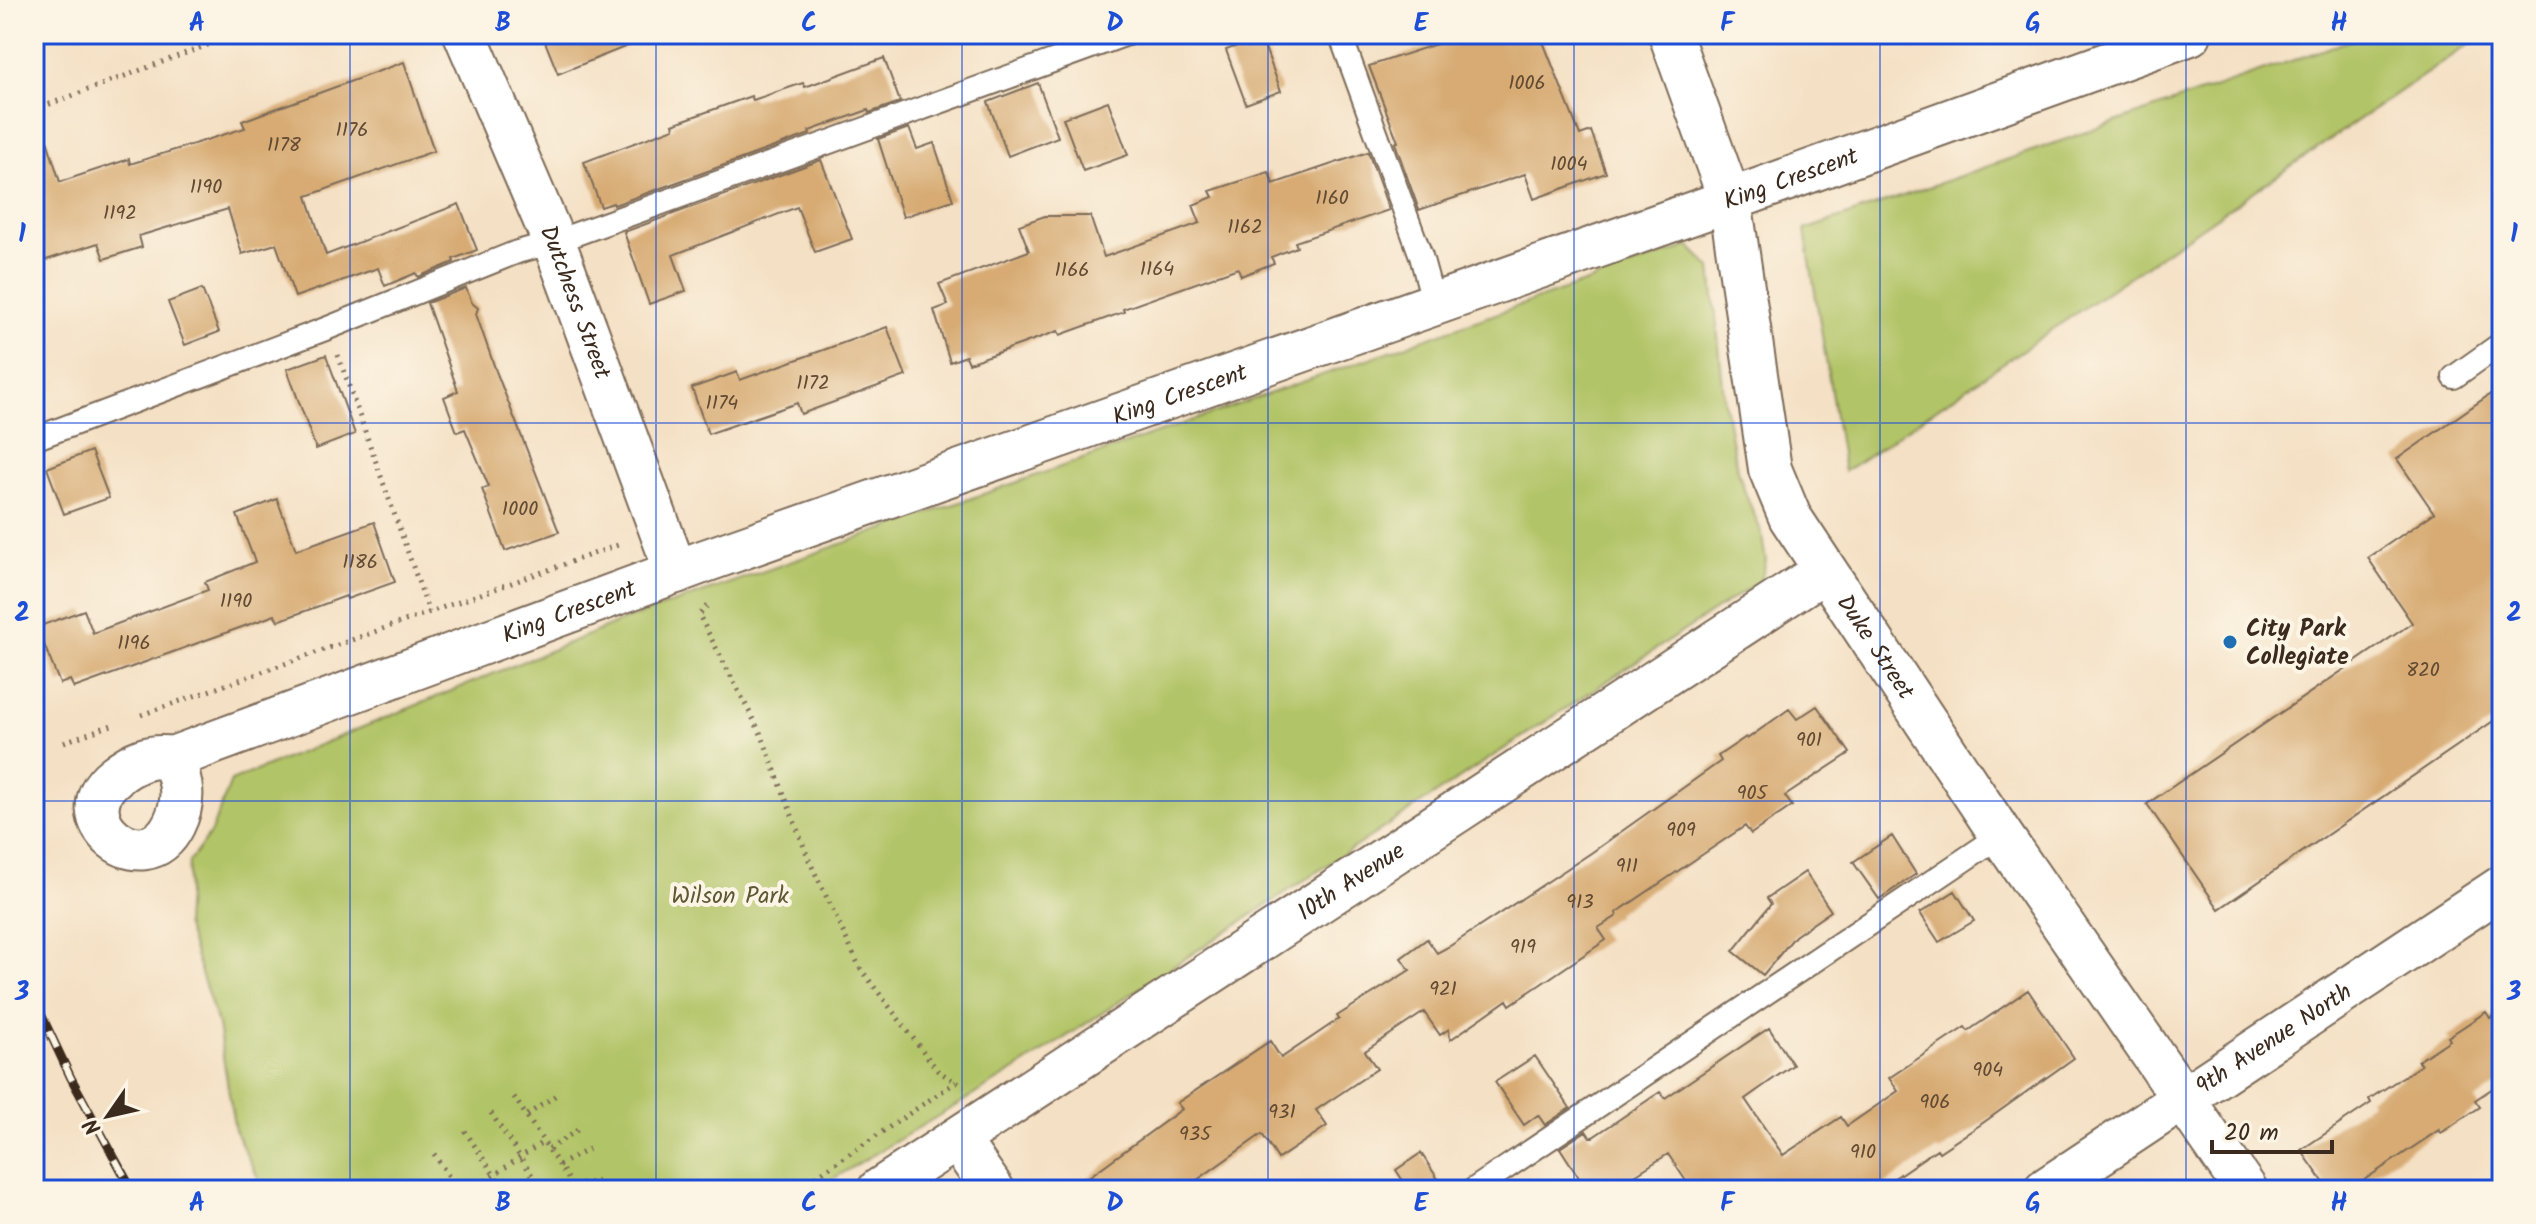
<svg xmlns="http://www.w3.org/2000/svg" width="2536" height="1224" font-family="Kalam,sans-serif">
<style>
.green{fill:#b2c467;stroke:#767742;stroke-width:2}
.building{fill:#d7ab73}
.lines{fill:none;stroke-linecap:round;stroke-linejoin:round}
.lane-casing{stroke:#7c6a58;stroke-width:26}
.street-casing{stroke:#7c6a58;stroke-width:46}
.path{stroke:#7c6a58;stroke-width:5;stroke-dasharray:2 6;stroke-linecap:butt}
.lane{stroke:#fff;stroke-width:22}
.street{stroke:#fff;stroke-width:42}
.rail-casing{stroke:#3b2a1e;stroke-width:9}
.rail{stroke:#fcf5e5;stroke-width:6;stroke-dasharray:18;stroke-linecap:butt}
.grid{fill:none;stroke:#1d4ed8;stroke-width:2;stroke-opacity:0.55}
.poi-dot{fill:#1f6fb2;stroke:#fcf5e5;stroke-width:3}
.labels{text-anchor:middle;stroke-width:8;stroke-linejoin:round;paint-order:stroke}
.number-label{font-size:20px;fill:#624a33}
.street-label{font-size:24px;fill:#3b2a1e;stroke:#fcf5e5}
.poi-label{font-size:24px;font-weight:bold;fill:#3b2a1e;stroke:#fcf5e5;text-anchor:start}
.park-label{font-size:24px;fill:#5f5834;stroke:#fcf5e5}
.neatline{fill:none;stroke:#1d4ed8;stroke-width:3}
.grid-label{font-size:26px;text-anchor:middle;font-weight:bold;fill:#1d4ed8}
</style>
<rect width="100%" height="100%" fill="#fcf5e5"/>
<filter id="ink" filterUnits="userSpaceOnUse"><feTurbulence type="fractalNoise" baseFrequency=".0125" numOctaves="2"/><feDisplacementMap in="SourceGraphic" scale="16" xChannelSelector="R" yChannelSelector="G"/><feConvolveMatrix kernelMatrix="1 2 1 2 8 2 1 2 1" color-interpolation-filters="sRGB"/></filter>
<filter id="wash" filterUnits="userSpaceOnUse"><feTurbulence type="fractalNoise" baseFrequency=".006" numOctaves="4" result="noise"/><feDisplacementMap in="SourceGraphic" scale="32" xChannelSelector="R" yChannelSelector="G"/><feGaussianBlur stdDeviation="1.8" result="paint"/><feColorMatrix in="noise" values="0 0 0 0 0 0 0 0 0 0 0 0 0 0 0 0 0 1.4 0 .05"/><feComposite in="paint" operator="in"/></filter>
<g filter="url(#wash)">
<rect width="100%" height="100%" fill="#f4e0c4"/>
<!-- green -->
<path class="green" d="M 2368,34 L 2484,34 L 1844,472 L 1805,230 Z
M 1689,246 L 1711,268 L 1725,405 L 1734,456 L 1744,490 L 1761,531 L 1766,561 L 1761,580 L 1017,1069 L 814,1190 L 264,1190 L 235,1131 L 218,1025 L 185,924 L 189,862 L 211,832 L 231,781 L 622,621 Z"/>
<g id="blocks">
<!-- building -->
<path class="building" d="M 542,34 L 652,34 L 652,36 L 558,74 Z
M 1467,34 L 1540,34 L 1580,135 L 1591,131 L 1606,173 L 1534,199 L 1525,174 L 1419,210 L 1395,143 L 1398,142 L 1369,66 Z
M 1261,37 L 1281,91 L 1246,104 L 1226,50 Z
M 884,58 L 900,102 L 869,113 L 868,110 L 809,131 L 810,134 L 614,205 L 613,203 L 601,207 L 584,162 L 674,128 L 673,124 L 751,96 L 753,100 L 803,83 L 805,87 Z
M 404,62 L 434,151 L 307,196 L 326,255 L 459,204 L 477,250 L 453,259 L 454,262 L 418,277 L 416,273 L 385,286 L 378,268 L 295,297 L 276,244 L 242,254 L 228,209 L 139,236 L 142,247 L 104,259 L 98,243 L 34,264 L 34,122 L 41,121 L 60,182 L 129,159 L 130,164 L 245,128 L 242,121 Z
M 1038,83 L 1058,137 L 1008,156 L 988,102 Z
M 1108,101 L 1128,155 L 1083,171 L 1063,118 Z
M 909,128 L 917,149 L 934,143 L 953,200 L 903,217 L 878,139 Z
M 1368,152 L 1389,210 L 1295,242 L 1297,247 L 1271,257 L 1274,263 L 1241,276 L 1238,268 L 1123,309 L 1124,312 L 1060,335 L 1058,331 L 969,363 L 966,356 L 950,362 L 934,310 L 948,305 L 939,284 L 1029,251 L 1019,225 L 1045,216 L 1090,216 L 1104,257 L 1200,223 L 1193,205 L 1213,197 L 1210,191 L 1269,172 L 1273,184 Z
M 821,160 L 852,239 L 815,252 L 797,207 L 673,255 L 686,291 L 649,304 L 624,232 Z
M 466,288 L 472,303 L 478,308 L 476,314 L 496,371 L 559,532 L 505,551 L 482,489 L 489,487 L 465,429 L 457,432 L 444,397 L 458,391 L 427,303 Z
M 202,289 L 219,332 L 185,345 L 168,302 Z
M 887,327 L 906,376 L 801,414 L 797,403 L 708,434 L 692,388 L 737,372 L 740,380 Z
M 326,355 L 355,434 L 316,449 L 287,369 Z
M 2502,386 L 2502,715 L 2219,909 L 2147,804 L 2412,623 L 2368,558 L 2434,513 L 2397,459 Z
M 91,451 L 109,498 L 64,514 L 47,468 Z
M 277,499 L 296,550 L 374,522 L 395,582 L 347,599 L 346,596 L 278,621 L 275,615 L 74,688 L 70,680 L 60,684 L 37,627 L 84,610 L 93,633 L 208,590 L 205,582 L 255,562 L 237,515 Z
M 1817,706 L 1850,753 L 1785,796 L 1792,806 L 1751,834 L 1745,826 L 1678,871 L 1616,913 L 1617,916 L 1598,928 L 1606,940 L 1510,1005 L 1507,1000 L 1450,1040 L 1449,1029 L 1440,1035 L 1424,1012 L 1365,1051 L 1377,1069 L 1316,1110 L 1327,1126 L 1278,1159 L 1262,1134 L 1183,1190 L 1071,1190 L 1182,1109 L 1177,1103 L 1270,1041 L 1281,1058 L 1339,1019 L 1337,1016 L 1410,970 L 1401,958 L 1427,939 L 1437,953 L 1450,946 L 1591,853 L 1721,761 L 1718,756 L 1746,737 L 1747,739 L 1789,709 L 1797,719 Z
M 1892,836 L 1916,874 L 1879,899 L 1853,862 Z
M 1805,872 L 1831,911 L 1795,936 L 1763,975 L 1733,951 L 1771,904 L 1767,898 Z
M 1955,891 L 1974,921 L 1939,942 L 1920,913 Z
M 2028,990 L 2074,1058 L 1980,1125 L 1939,1152 L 1937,1149 L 1877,1190 L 1692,1190 L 1668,1154 L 1611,1190 L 1587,1190 L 1560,1148 L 1586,1131 L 1590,1137 L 1593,1137 L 1660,1092 L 1665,1098 L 1769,1028 L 1793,1065 L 1745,1099 L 1783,1155 L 1841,1117 L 1847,1126 L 1898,1091 L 1889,1078 L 1965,1027 L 1968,1031 Z
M 2502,1010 L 2502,1082 L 2475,1100 L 2480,1107 L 2441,1133 L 2439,1130 L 2349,1190 L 2329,1190 L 2301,1150 L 2371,1103 L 2369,1099 L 2421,1065 L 2418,1061 L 2450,1040 L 2448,1037 L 2486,1012 L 2490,1018 Z
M 1535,1056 L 1570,1108 L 1545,1125 L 1538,1115 L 1524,1125 L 1495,1082 Z
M 1421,1153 L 1445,1190 L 1409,1190 L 1396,1170 Z"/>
</g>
</g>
<g filter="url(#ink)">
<use href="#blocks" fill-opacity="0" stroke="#7c6a58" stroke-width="2"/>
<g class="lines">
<defs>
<path id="lane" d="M 1340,34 L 1421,256 L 1434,304
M 2454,377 L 2502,343
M 34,439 L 328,328 L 517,252 L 554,242 L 1127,34
M 1473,1190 L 2001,835"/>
<g id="street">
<path id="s1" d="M 465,34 L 554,242 L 676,572"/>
<path id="s2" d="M 1670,34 L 1730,200 L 1770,469 L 1790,517 L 2001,835 L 2246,1190"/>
<path id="s3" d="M 172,758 C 182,781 186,800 174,824 C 144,885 62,818 115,776 C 133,762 150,754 172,758 L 705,561 L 1730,200 L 2190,34"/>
<path d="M 958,1140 L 993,1190"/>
<path id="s4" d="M 879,1190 L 1824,571"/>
<path id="s5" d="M 2045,1190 L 2502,887"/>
</g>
</defs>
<!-- lane casing -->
<use href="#lane" class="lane-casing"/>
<!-- street casing -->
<use href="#street" class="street-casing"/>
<!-- path -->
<path class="path" d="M 34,110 L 237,34
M 338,355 L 429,612
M 707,606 L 699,615 L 762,736 L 809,860 L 860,968 L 938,1071 L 964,1087
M 141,715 L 621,544
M 64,742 L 112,725
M 514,1097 L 573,1186 L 568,1190
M 491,1113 L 542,1190
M 527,1115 L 559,1093
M 465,1131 L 504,1190
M 549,1149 L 582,1127
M 434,1154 L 458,1190
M 559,1165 L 591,1148
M 412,1186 L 415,1190
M 573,1186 L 598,1181
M 472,1190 L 544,1141
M 796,1190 L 956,1082"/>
<!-- lane -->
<use href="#lane" class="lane"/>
<!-- street -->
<use href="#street" class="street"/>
<defs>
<path id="rail" d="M 34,999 L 71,1078 L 132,1190"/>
</defs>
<!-- rail casing -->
<use href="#rail" class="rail-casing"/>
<!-- rail -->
<use href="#rail" class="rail"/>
</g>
</g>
<!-- grid -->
<path class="grid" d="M 350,34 L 350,1190M 656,34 L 656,1190M 962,34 L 962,1190M 1268,34 L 1268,1190M 1574,34 L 1574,1190M 1880,34 L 1880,1190M 2186,34 L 2186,1190M 34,423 L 2502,423M 34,801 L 2502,801"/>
<!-- markers -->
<circle class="poi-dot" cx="2230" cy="642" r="8"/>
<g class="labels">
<!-- number labels -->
<g class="number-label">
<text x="1527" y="89">1006</text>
<text x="352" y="136">1176</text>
<text x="284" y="151">1178</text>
<text x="1569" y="170">1004</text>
<text x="206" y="193">1190</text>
<text x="1332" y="204">1160</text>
<text x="120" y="219">1192</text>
<text x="1245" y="233">1162</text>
<text x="1157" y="275">1164</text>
<text x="1072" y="276">1166</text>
<text x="813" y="389">1172</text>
<text x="722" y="409">1174</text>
<text x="520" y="515">1000</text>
<text x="360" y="568">1186</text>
<text x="236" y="607">1190</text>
<text x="134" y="649">1196</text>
<text x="2423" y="676">820</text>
<text x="1809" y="746">901</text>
<text x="1752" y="799">905</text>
<text x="1681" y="836">909</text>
<text x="1627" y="872">911</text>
<text x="1580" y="908">913</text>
<text x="1523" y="953">919</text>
<text x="1443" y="995">921</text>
<text x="1988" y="1076">904</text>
<text x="1935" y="1108">906</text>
<text x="1282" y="1118">931</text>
<text x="1195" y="1140">935</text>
<text x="1863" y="1158">910</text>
</g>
<!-- street labels -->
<g class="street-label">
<text dy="8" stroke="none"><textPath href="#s3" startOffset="1996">King Crescent</textPath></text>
<text dy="8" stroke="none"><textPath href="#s1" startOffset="290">Dutchess Street</textPath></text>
<text dy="8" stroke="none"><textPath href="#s3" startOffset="1348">King Crescent</textPath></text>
<text dy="8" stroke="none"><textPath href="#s3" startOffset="700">King Crescent</textPath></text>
<text dy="8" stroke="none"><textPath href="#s2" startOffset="656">Duke Street</textPath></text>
<text dy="8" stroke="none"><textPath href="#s4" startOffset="564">10th Avenue</textPath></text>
<text dy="8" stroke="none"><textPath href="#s5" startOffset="274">9th Avenue North</textPath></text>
</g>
<!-- poi labels -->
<g class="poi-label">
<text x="2246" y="636">City Park<tspan x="2246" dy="28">Collegiate</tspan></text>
</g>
<!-- park labels -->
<g class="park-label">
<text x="730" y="903">Wilson Park</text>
</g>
</g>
<!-- margin -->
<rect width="2536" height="1224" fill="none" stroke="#fcf5e5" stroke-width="88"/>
<!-- north arrow -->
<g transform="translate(108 1116) rotate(236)" stroke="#fcf5e5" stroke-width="6" paint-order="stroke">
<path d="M0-6L14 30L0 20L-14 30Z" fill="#3b2a1e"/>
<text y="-12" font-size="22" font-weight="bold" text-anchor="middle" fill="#3b2a1e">N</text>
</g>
<!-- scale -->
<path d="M2212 1140v12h120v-12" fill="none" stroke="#3b2a1e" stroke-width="4"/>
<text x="2224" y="1140" font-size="24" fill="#3b2a1e" stroke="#fcf5e5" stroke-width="6" paint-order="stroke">20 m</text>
<rect x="44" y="44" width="2448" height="1136" class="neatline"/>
<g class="grid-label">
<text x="197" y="31">A</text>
<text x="503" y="31">B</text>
<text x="809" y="31">C</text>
<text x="1115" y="31">D</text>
<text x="1421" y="31">E</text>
<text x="1727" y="31">F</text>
<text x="2033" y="31">G</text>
<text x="2339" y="31">H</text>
<text x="22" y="242">1</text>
<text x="2514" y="242">1</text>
<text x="22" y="621">2</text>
<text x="2514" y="621">2</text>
<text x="22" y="1000">3</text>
<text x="2514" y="1000">3</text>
<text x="197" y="1211">A</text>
<text x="503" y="1211">B</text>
<text x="809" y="1211">C</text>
<text x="1115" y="1211">D</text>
<text x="1421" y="1211">E</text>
<text x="1727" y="1211">F</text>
<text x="2033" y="1211">G</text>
<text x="2339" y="1211">H</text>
</g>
</svg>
